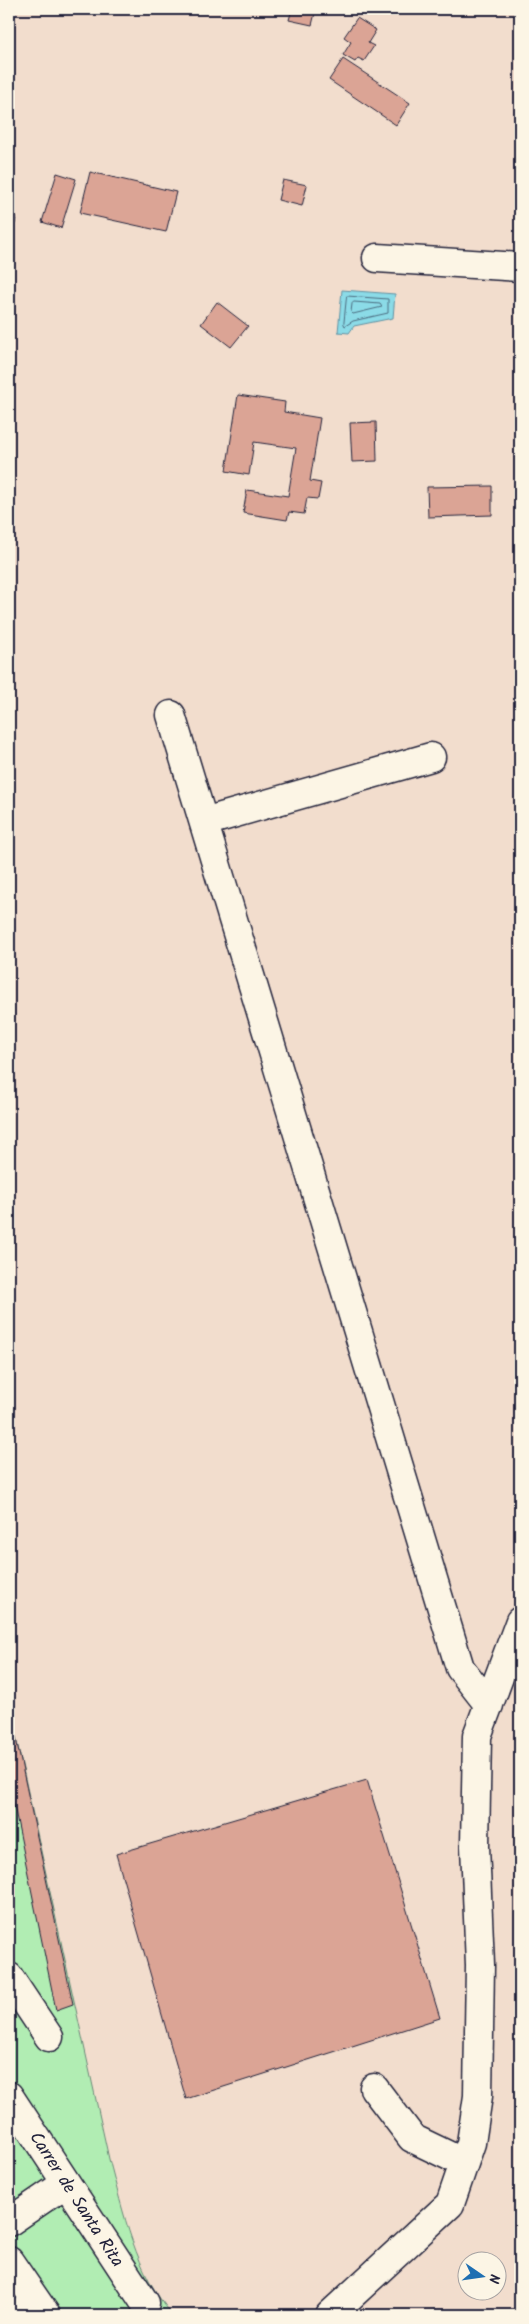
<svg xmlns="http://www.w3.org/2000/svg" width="529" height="2324" font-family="Kalam,sans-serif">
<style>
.green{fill:#b1edb3;stroke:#6a8877}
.water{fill:#8bdbe7;stroke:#6191a2}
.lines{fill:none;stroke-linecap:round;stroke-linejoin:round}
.shore{stroke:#4c6c80;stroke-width:1}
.building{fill:#dba495;stroke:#22223b}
.minor-casing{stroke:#22223b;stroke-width:31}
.minor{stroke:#fcf5e5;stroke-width:28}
.labels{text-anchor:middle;stroke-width:4;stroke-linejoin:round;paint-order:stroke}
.street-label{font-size:18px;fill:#22223b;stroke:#fcf5e5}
</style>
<rect width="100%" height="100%" fill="#f2ddcd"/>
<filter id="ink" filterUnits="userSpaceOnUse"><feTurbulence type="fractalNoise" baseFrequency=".02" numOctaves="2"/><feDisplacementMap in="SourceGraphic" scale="10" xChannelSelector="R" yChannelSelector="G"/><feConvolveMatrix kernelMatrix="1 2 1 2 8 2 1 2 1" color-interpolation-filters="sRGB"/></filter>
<g filter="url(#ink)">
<!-- green -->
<path class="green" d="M 9,1706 L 109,2159 C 123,2211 136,2274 173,2315 L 9,2315 Z"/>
<!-- water -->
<path class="water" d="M 342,290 L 395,294 L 393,318 L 354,326 L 349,333 L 338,332 Z"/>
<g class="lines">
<!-- shore -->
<path class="shore" d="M 347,296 L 388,299 L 388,313 L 353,321 L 345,326 L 344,324 Z
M 354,302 L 380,304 L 382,307 L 353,314 L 351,312 L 352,304 Z"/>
</g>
<!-- building -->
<path class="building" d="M 292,9 L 316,9 L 312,25 L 289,20 Z
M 357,18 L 376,30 L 368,43 L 374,46 L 364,61 L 358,58 L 355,62 L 343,55 L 351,42 L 344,37 Z
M 343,59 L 410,103 L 396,125 L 329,80 Z
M 90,172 L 176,192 L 166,232 L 80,213 Z
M 57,173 L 76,179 L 61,228 L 42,222 Z
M 283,180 L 307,185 L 302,206 L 278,200 Z
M 9,214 L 16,217 L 15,224 L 9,224 Z
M 217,302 L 248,326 L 231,347 L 201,324 Z
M 238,395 L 285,402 L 284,412 L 320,418 L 310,481 L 321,483 L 318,499 L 307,498 L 304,514 L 289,512 L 287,520 L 243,513 L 247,490 L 288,496 L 296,448 L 254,442 L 249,475 L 226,471 Z
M 376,422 L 377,461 L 352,462 L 350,423 Z
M 492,486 L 492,515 L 428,517 L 427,487 Z
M 9,1706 L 73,2004 L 56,2010 L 9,1781 Z
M 367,1780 L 440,2018 L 186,2099 L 116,1854 Z"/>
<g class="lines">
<defs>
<path id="minor" d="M 377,258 L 520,267
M 171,715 L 460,1668 L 489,1705
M 204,822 L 431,757
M 9,1977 L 49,2037
M 374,2088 L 412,2138 L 464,2163
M 9,2096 L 145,2303
M 9,2222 L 66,2183
M 9,2261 L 46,2315
M 16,2315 L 36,2302
M 330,2315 L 450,2204 L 471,2143 L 478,2096 L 480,1965 L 475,1846 L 477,1736 L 520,1621"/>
</defs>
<!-- minor casing -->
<use href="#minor" class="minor-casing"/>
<!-- minor -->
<use href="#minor" class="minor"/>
</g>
</g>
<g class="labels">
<!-- street labels -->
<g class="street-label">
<text transform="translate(77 2199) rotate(57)" y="6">Carrer de Santa Rita</text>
</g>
</g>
<!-- margin -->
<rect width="529" height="2324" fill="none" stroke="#fcf5e5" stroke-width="30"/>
<rect x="15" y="15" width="499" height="2294" fill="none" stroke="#22223b" stroke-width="2" filter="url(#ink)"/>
<!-- north arrow -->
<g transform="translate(482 2276) rotate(103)"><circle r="24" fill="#fcf5e5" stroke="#a5a1a1"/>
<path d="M0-4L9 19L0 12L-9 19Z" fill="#1f6fb2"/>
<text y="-8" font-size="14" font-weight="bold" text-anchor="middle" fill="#22223b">N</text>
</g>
</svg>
